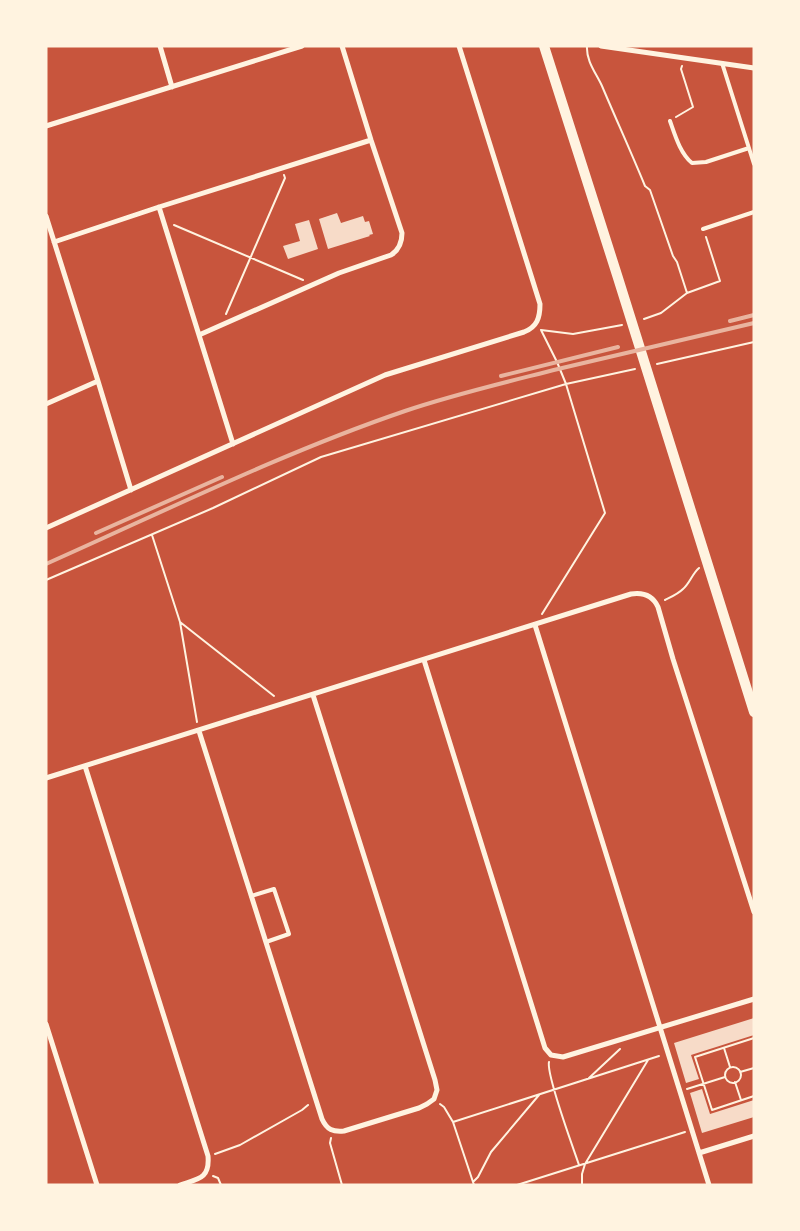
<svg xmlns="http://www.w3.org/2000/svg" width="800" height="1231" font-family="'Roboto Serif',serif">
<style>
.building{fill:#f7dbc8}
.lines{fill:none;stroke-linecap:round;stroke-linejoin:round}
.path{stroke:#fff3e0;stroke-width:2}
.service{stroke:#fff3e0;stroke-width:4}
.minor{stroke:#fff3e0;stroke-width:5}
.secondary{stroke:#fff3e0;stroke-width:10}
.rail{stroke:#e9b49f;stroke-width:4}
</style>
<rect width="100%" height="100%" fill="#c8553d"/>
<!-- building -->
<path class="building" d="M 337,213 L 341,223 L 363,216 L 365,222 L 369,221 L 373,234 L 369,235 L 370,236 L 328,249 L 319,219 Z
M 309,220 L 318,249 L 288,259 L 283,246 L 300,241 L 295,224 Z
M 754,1018 L 754,1035 L 691,1055 L 699,1079 L 686,1083 L 674,1043 Z
M 702,1089 L 710,1114 L 754,1100 L 754,1117 L 702,1133 L 690,1093 Z"/>
<g class="lines">
<!-- path -->
<path class="path" d="M 587,46 C 586,61 596,73 602,86 C 616,119 631,152 645,186 L 650,190 L 673,256 L 677,262 L 687,293
M 676,117 L 693,107 L 681,69 L 682,66
M 174,225 L 303,280
M 226,314 L 285,178 L 284,175
M 644,319 L 661,313 L 687,293 L 720,281 L 706,237
M 541,330 L 557,362 L 566,384 L 605,513 L 542,614
M 541,330 L 573,334 L 622,325
M 657,364 L 754,342
M 152,535 L 180,622 L 197,722
M 46,580 L 213,508 L 321,457 L 566,384 L 635,369
M 665,600 C 671,597 678,594 683,589 C 690,583 692,574 699,568
M 180,622 L 274,696
M 754,1038 L 695,1057 L 712,1110 L 754,1096
M 724,1048 L 730,1067
M 549,1062 C 546,1075 573,1147 579,1165
M725 1075a8 8 0 1 1 16 0a8 8 0 1 1-16 0Z
M 740,1072 L 754,1068
M 589,1078 L 620,1049
M 735,1082 L 741,1100
M 687,1089 L 725,1077
M 440,1104 L 444,1107 L 453,1122
M 331,1138 L 330,1143 L 342,1185
M 215,1154 L 240,1145 L 302,1110 L 308,1105
M 213,1176 L 218,1178 L 221,1185
M 473,1182 L 478,1177 L 491,1152 L 539,1095
M 474,1185 L 453,1122 L 659,1056
M 517,1185 L 685,1132
M 582,1185 L 582,1174 L 585,1164 L 648,1060"/>
<!-- service -->
<path class="service" d="M 722,63 L 754,164
M 670,121 C 675,135 680,153 692,163 L 706,162 L 749,148
M 703,229 L 754,212
M 251,896 L 274,889 L 289,934 L 266,942"/>
<!-- minor -->
<path class="minor" d="M 160,46 L 172,87
M 601,46 L 754,68
M 46,126 L 302,46
M 159,207 L 233,444
M 46,216 L 98,381 L 131,490
M 54,242 L 159,207 L 371,140
M 199,335 L 339,273 L 391,255 C 399,250 402,242 402,233 L 371,140 L 342,46
M 46,404 L 98,381
M 46,528 L 385,375 L 524,332 C 537,327 540,318 540,304 L 459,46
M 535,625 L 709,1185
M 424,660 L 545,1048 L 551,1055 L 563,1057 L 754,999
M 199,731 L 322,1119 C 327,1130 333,1132 344,1131 L 419,1108 L 427,1104 L 434,1099 L 437,1090 L 435,1080 L 313,695
M 85,766 L 208,1156 C 210,1179 198,1179 180,1185
M 46,778 L 631,594 C 644,592 653,596 658,607 L 673,659 L 754,912
M 46,1024 L 97,1185
M 699,1153 L 754,1136"/>
<!-- secondary -->
<path class="secondary" d="M 544,46 L 618,278 L 754,712"/>
<!-- rail -->
<path class="rail" d="M 730,321 L 754,315
M 501,376 L 618,347
M 96,533 L 222,477
M 46,564 C 165,511 282,453 405,411 C 455,394 507,382 558,369 C 623,354 689,338 754,323"/>
</g>
<!-- border -->
<rect width="800" height="1231" fill="none" stroke="#fff3e0" stroke-width="95"/>
</svg>
